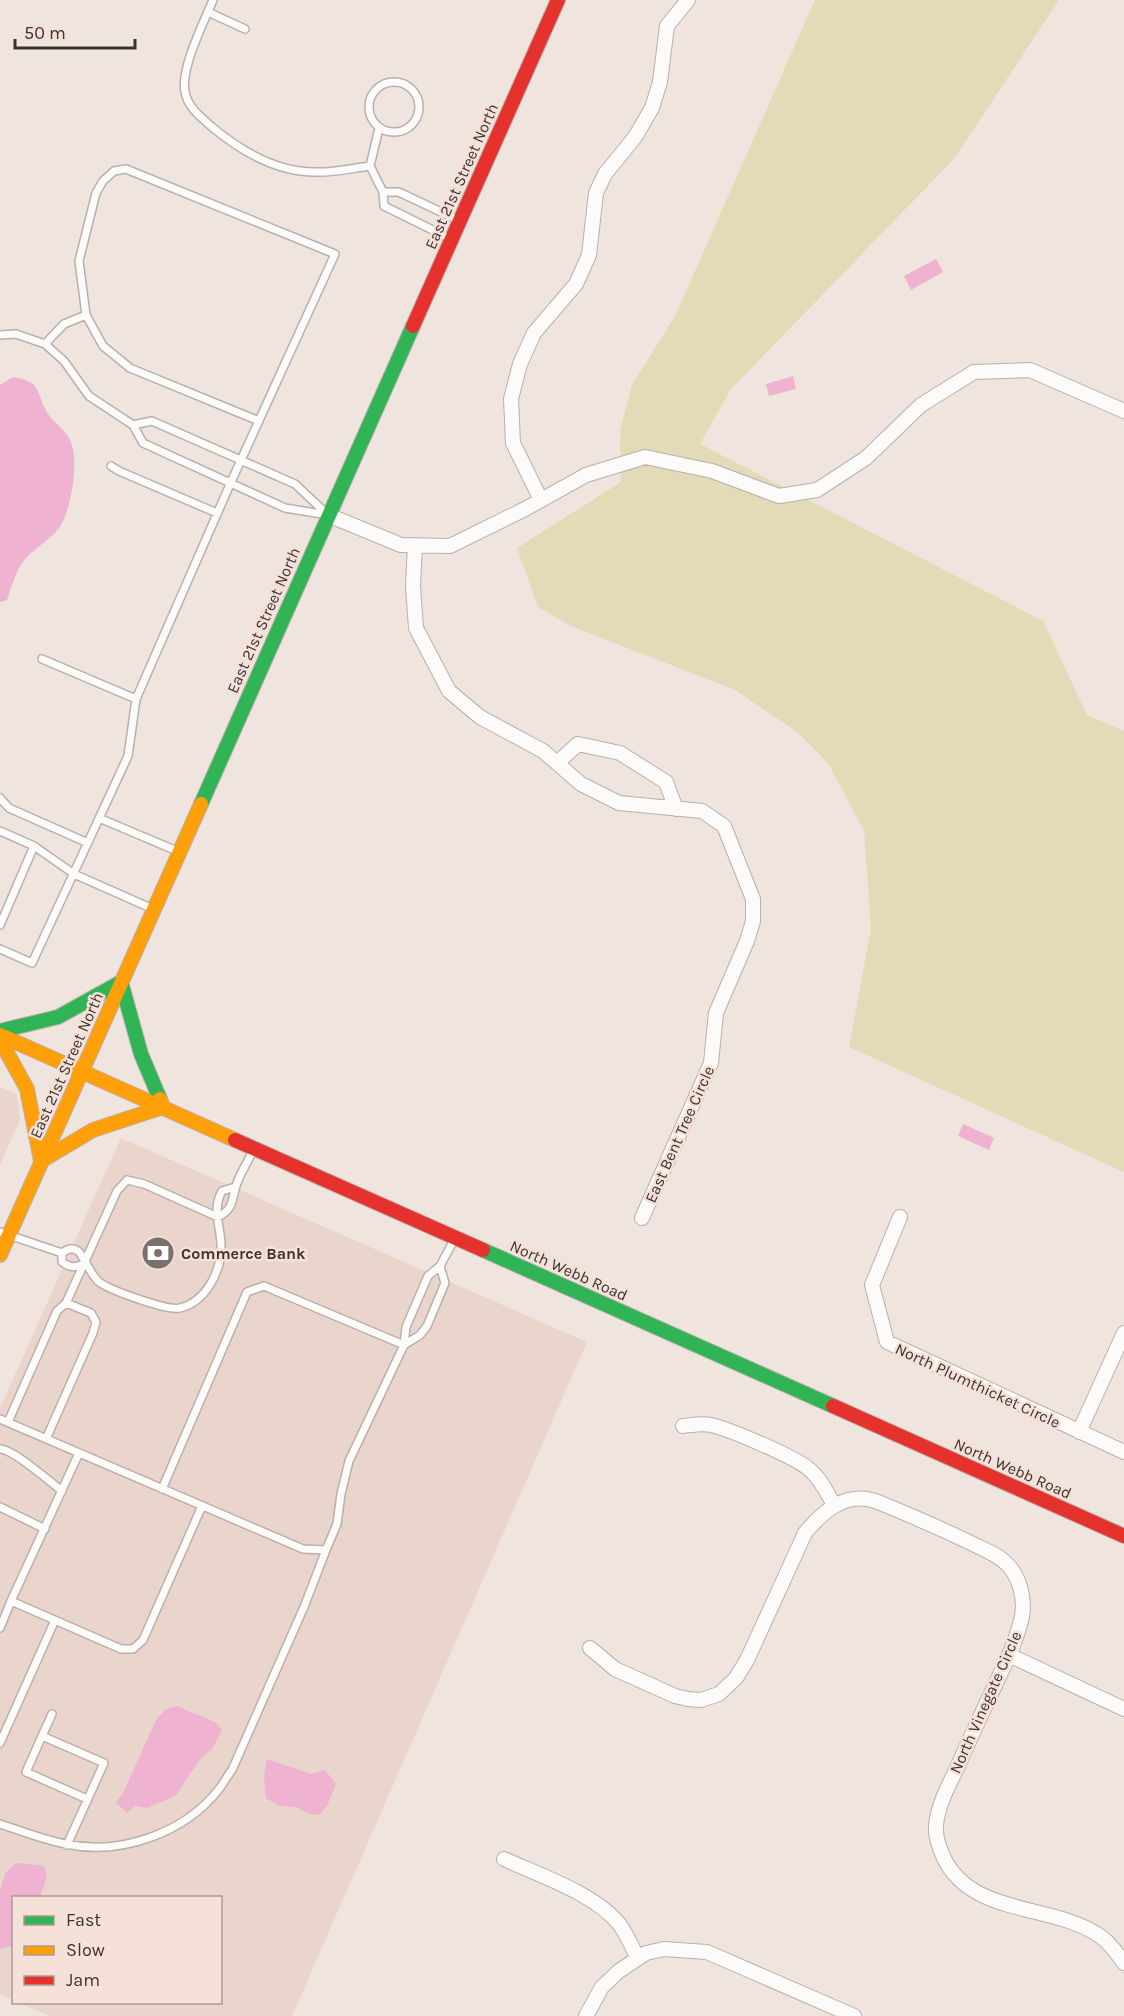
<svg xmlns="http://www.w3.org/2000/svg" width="1124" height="2016" font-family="Karla,sans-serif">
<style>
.built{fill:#ead5cc}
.green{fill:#e3dbb8}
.water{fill:#efb2d0}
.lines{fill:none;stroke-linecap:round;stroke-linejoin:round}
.lane-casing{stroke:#b9b0ab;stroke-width:10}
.street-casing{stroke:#b9b0ab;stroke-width:16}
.fast-casing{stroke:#b9b0ab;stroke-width:16}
.slow-casing{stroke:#b9b0ab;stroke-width:16}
.jam-casing{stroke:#b9b0ab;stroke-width:16}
.lane{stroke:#fdfbfa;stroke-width:7}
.street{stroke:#fdfbfa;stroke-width:14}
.fast{stroke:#30b455;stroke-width:14}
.slow{stroke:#ff9f0a;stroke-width:14}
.jam{stroke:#e5322d;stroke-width:14}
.labels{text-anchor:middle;stroke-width:5;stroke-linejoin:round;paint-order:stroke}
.street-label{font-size:16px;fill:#3b3330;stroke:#f5e1d8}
.poi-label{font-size:16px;font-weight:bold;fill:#3b3330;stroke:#f5e1d8;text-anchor:start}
</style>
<rect width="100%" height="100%" fill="#efe4de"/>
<!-- built -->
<path class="built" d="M 0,1087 L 17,1095 L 20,1120 L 0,1165 Z
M 121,1138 L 587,1342 L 292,2016 L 50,2016 L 19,2003 L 220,2002 L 220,1898 L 14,1898 L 13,2000 L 0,1995 L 0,1408 Z"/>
<!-- green -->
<path class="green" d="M 815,0 L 1059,0 L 954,159 L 731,389 L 700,444 L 1043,621 L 1087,715 L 1124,731 L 1124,1172 L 849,1047 L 871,929 L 864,831 L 828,763 L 796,731 L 735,690 L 571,626 L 538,607 L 517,548 L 621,482 L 620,431 L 632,385 L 675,316 Z"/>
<!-- water -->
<path class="water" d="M 936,259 L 943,272 L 911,290 L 904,276 Z
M 793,376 L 796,389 L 769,396 L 766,384 Z
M 13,377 C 43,382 35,392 48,414 C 54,423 64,429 69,438 C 80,456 72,504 62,523 C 55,537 37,546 26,558 C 16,569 12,586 7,600 L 0,602 L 0,385 Z
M 963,1124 L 994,1138 L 989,1150 L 958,1136 Z
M 177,1706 L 215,1722 L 222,1730 L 212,1749 L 200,1759 L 176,1795 L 148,1808 L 135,1806 L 127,1813 L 116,1803 L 124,1791 L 156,1720 L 166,1709 Z
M 267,1759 L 311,1774 L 325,1770 L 336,1784 L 327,1806 L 319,1815 L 310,1814 L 295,1807 L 279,1806 L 266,1798 L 264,1776 Z
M 16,1863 L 44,1866 L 47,1877 L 40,1897 L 14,1898 L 13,1945 L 0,1949 L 0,1890 L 6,1872 Z"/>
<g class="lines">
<defs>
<path id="lane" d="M 213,0 C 204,22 180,69 185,92 C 188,108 201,117 212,127 C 242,152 276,172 315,172 C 333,173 353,168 370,166 L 383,192 L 384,206 L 451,239
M 208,12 L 245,29
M369 107a25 25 0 1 1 50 0a25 25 0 1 1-50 0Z
M 370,166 L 379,128
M 383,192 L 398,192 L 403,194 L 458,220
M 0,335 L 16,334 L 45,344 L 64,361 L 89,396 L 133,425 L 143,443 L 285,508 L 328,515
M 45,344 L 64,324 L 86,315
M 133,425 L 152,421 L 295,484 L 327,514
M 111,466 L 119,471 L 217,513
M 42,659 L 136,699
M 0,798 L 9,808 L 88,843
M 99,818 L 177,851
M 0,831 L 34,846 L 74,874 L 153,909
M 0,925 L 34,846
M 0,949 L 32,963 L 128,756 L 136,699 L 231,482 L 335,254 L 126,169 L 114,171 L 103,181 L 96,193 L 79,261 L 86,315 L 103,346 L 130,368 L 259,421
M 218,1217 C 234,1208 231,1202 236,1186 C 240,1173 248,1162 253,1150
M 0,1232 L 62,1253
M 62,1253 C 68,1249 72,1247 78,1251 C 83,1255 91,1275 98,1281 C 108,1290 168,1311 180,1308 C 205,1302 220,1274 221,1249 C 222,1228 211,1211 222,1191 L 235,1187
M 62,1253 L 62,1262 C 70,1268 76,1268 85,1263
M 404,1345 L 420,1335 L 427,1326 L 445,1283 L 440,1266
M 0,1419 L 303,1549 L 326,1550 L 337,1524 L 341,1494 L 349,1461 L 404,1345 L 406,1327 L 428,1276 L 440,1266 L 454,1240
M 8,1422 L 57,1311 L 66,1303 L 117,1191 L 127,1180 L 144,1184 L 218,1217
M 46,1439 L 93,1333 L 96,1322 L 91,1313 L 66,1303
M 0,1449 C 13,1449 49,1481 62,1491
M 162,1489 L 247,1292 L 264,1286 L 404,1345
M 0,1507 L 45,1529
M 11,1601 L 79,1453
M 0,1628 L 11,1601 L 121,1649 L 133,1649 L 143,1640 L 202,1506
M 42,1736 L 52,1714
M 0,1743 L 55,1620
M 0,1824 C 21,1831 44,1840 66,1844 C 120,1856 185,1833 219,1789 C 224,1783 227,1776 232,1770 L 304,1607 L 326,1550
M 67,1845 L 104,1763 L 42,1736 L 26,1772 L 87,1799"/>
<path id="street" d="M 541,500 L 513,443 L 511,399 L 520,364 L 534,333 L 576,284 L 589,255 L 596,193 L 605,174 L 635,137 L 652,108 L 660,82 L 667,26 L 688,0
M 328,515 L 401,545 L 450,546 L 525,509 L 586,475 L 645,457 L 712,471 L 779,496 L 817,490 L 866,458 L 921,405 L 974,372 L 1030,370 L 1124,411
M 415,545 L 413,586 L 416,628 L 449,691 L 480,717 L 543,751 L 581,784 L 619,803 L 702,811 L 724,826 L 753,899 L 753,921 L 747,941 L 716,1013 L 711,1063 L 642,1218
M 557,763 L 578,744 L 620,753 L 666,782 L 676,809
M 900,1217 L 872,1285 L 887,1342 L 1124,1452
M 683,1426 C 692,1425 703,1423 711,1425 C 729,1429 798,1458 810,1470 C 821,1479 827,1493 834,1505
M 1079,1432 L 1124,1333
M 590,1648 L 615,1669 L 675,1696 L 688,1699 L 701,1700 L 719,1694 L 736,1678 L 747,1660 L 805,1533 C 823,1511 847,1490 878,1502 C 910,1515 942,1529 973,1544 C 985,1550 999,1555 1008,1565 C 1020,1578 1025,1599 1022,1616 C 1017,1640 1006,1662 996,1683 C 983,1711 970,1738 958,1766 C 949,1785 938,1804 936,1825 C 935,1835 939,1847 943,1856 C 970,1917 1053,1903 1100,1936 C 1110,1943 1117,1953 1124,1963
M 1009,1655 L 1124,1709
M 504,1859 C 539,1875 596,1894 620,1925 C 627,1935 632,1946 637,1957
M 586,2016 L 602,1987 L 619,1971 L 646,1953 L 664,1949 L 707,1952 L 854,2016"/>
<path id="fast" d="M 201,804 L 413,326
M 0,1031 L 58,1017 L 121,982 L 141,1054 L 160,1099
M 483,1250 L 833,1406"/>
<path id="slow" d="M 0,1035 L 235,1140
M 0,1040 L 27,1089 L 41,1161 L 93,1130 L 163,1107 L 160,1099
M 0,1255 L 201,804"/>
<path id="jam" d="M 413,326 L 558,0
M 235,1140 L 483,1250
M 833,1406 L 1124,1536"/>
</defs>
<!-- lane casing -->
<use href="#lane" class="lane-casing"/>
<!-- street casing -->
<use href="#street" class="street-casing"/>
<!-- fast casing -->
<use href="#fast" class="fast-casing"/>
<!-- slow casing -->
<use href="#slow" class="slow-casing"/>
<!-- jam casing -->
<use href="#jam" class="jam-casing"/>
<!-- lane -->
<use href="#lane" class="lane"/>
<!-- street -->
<use href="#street" class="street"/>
<!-- fast -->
<use href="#fast" class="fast"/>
<!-- slow -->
<use href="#slow" class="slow"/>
<!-- jam -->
<use href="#jam" class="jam"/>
</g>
<!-- icons -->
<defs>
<symbol id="bank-disc" viewBox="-11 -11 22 22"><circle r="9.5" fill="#7a716d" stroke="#f5e1d8"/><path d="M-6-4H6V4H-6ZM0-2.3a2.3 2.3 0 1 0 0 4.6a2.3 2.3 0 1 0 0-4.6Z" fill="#fff"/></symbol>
</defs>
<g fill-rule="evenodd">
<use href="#bank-disc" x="139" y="1234" width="38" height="38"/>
</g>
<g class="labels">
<!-- street labels -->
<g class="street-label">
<text transform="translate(461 176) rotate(-66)" y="6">East 21st Street North</text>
<text transform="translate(263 620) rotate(-66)" y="6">East 21st Street North</text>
<text transform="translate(66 1065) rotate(-66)" y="6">East 21st Street North</text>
<text transform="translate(679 1134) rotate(-66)" y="6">East Bent Tree Circle</text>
<text transform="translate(569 1270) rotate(24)" y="6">North Webb Road</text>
<text transform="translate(978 1385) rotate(25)" y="6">North Plumthicket Circle</text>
<text transform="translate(1013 1468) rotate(24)" y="6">North Webb Road</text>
<text transform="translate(985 1702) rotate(-66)" y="6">North Vinegate Circle</text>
</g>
<!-- poi labels -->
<g class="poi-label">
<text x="181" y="1259">Commerce Bank</text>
</g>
</g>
<!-- legend -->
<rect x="12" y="1896" width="210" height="108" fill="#f5e1d8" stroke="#ab9b95" stroke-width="1.5"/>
<rect x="24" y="1916" width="30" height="9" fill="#30b455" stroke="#ab9b95" stroke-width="1.5"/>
<text x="66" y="1926" font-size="18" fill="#3b3330">Fast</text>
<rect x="24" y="1946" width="30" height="9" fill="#ff9f0a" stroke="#ab9b95" stroke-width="1.5"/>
<text x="66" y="1956" font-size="18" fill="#3b3330">Slow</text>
<rect x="24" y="1976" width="30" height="9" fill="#e5322d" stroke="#ab9b95" stroke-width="1.5"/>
<text x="66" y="1986" font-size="18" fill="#3b3330">Jam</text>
<!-- scale -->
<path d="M15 39v9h120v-9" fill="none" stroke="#3b3330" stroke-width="3"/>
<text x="24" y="39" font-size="18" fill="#3b3330" stroke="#f5e1d8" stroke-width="4.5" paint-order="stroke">50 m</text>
</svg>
